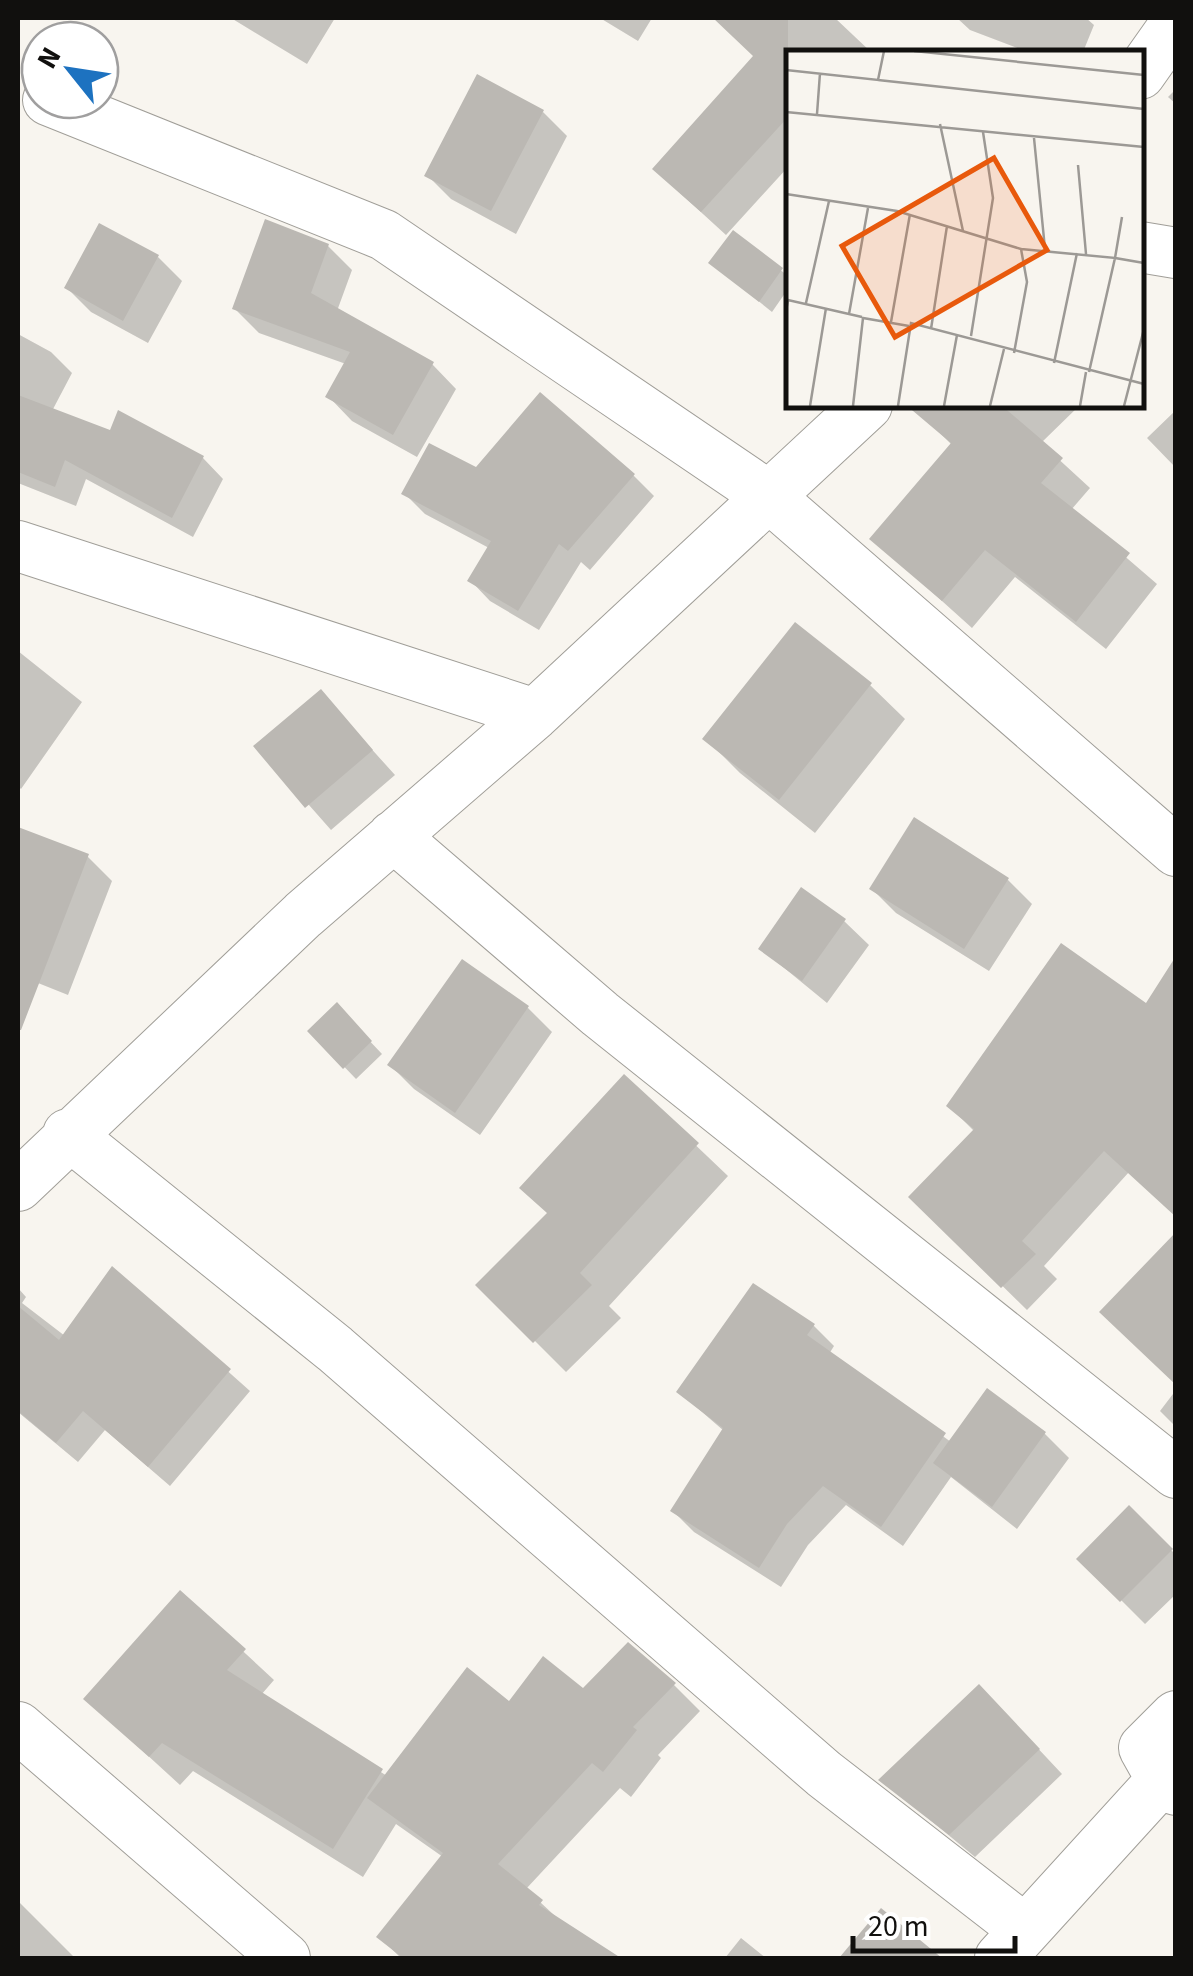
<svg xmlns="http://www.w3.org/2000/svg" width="1193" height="1976" font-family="'Source Sans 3',sans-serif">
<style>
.shadow{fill:#0003}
.building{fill:#bbb8b3}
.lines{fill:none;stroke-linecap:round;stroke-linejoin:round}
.minor-casing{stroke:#a09e98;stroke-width:52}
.minor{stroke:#fff;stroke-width:50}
.inset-road{fill:none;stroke:#9c9995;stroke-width:2.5}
.view{fill:#e8590c;fill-opacity:0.15;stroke:#e8590c;stroke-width:5}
.inset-edge{fill:none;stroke:#11100e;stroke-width:5}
</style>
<rect width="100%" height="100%" fill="#f8f5ef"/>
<!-- shadow -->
<path class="shadow" d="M 231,18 L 335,18 L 307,64 Z
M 600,18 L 652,18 L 638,41 Z
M 715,18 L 835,18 L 871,52 L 788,52 L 788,167 L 726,235 L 680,193 L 756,57 Z
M 957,18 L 1086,18 L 1094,25 L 1083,52 L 1028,52 L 970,30 Z
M 1176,89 L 1176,104 L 1168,97 Z
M 543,112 L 567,136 L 516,234 L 451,199 L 427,175 Z
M 734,233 L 788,276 L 788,289 L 772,312 L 711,263 Z
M 328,246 L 352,270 L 337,311 L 432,364 L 456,389 L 417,457 L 352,421 L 328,396 L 346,364 L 259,333 L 235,309 Z
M 158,257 L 182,281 L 148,343 L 91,312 L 67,288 Z
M 18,334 L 51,352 L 72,373 L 52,411 L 111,433 L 203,458 L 223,479 L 193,537 L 86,479 L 76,506 L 18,483 Z
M 929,405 L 1080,405 L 1041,443 L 1090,488 L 1071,510 L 1157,584 L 1106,649 L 1015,577 L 972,628 L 873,539 L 952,445 L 921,414 Z
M 1176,410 L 1176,468 L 1147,438 Z
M 477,471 L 633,475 L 654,496 L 590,570 L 581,562 L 539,630 L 490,601 L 470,580 L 489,548 L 425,514 L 404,493 Z
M 18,651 L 82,702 L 21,789 L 18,786 Z
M 870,685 L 905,719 L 815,833 L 740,773 L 706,739 Z
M 321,693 L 395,775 L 331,830 L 257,746 Z
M 18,830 L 87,856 L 112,881 L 68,995 L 18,975 Z
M 1008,880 L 1032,904 L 989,971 L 896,913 L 872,889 Z
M 844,921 L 869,945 L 827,1003 L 761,949 Z
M 462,963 L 528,1008 L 552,1032 L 480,1135 L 414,1089 L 390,1065 Z
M 1147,1006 L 1129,1172 L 1044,1266 L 1057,1279 L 1027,1310 L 912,1197 L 975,1132 L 949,1106 Z
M 348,1018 L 382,1054 L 356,1079 L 310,1031 Z
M 624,1077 L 728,1176 L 609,1306 L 621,1318 L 566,1372 L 479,1285 L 549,1214 Z
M 113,1269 L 250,1391 L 170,1486 L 105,1430 L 78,1462 L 18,1412 L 18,1288 L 26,1297 L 22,1303 L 65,1336 Z
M 813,1325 L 834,1346 L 829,1354 L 951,1442 L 988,1391 L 1045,1434 L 1069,1458 L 1017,1529 L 951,1477 L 903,1546 L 846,1505 L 808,1545 L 781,1587 L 694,1532 L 673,1511 L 724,1431 L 679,1392 Z
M 1176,1390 L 1176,1427 L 1160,1411 Z
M 1129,1508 L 1176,1555 L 1176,1594 L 1145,1624 L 1080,1559 Z
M 180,1593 L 274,1680 L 261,1695 L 387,1776 L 510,1704 L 583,1691 L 674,1685 L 700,1711 L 658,1755 L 661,1758 L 631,1797 L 620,1788 L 526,1889 L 568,1928 L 543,1958 L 401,1958 L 379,1937 L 443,1857 L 396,1824 L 363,1877 L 193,1771 L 180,1785 L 86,1699 Z
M 1003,1711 L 1062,1774 L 975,1857 L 882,1780 Z
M 18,1901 L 75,1958 L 18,1958 Z
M 741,1938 L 766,1958 L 725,1958 Z"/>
<!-- building -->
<path class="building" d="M 713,18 L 788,18 L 788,117 L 701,212 L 652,169 L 753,56 Z
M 477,74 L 544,110 L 491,211 L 424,176 Z
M 265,219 L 329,244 L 311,293 L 434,362 L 393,435 L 325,397 L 350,352 L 232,309 Z
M 99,223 L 159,255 L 123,321 L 64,288 Z
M 733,230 L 783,268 L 759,302 L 708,263 Z
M 540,392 L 635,474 L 568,551 L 559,544 L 518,611 L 467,581 L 491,541 L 401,494 L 429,443 L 476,467 Z
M 18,395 L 110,430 L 118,410 L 204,456 L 172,518 L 65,460 L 55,487 L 18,472 Z
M 906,405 L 1001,405 L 1063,458 L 1041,483 L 1130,553 L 1076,622 L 985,550 L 942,601 L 869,539 L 951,443 Z
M 795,622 L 872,683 L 779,800 L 702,739 Z
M 321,689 L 373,750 L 305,808 L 253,746 Z
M 914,817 L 1009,878 L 964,949 L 869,889 Z
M 18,827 L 89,854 L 21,1030 L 18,1030 Z
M 801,887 L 846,919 L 802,981 L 758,949 Z
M 1061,943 L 1146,1003 L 1176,956 L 1176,1217 L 1104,1151 L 1022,1241 L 1036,1254 L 1001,1288 L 908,1197 L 974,1129 L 946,1106 Z
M 462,959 L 529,1006 L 455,1113 L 387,1065 Z
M 337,1002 L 372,1041 L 343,1069 L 307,1031 Z
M 624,1074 L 699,1143 L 580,1273 L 592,1285 L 533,1343 L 475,1285 L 547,1213 L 519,1188 Z
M 1176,1232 L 1176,1385 L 1099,1312 Z
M 112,1266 L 231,1369 L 148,1467 L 83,1411 L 56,1443 L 18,1411 L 18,1306 L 59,1340 Z
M 753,1283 L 815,1324 L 807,1335 L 946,1433 L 881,1527 L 823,1486 L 787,1524 L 759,1568 L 670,1511 L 723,1428 L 676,1392 Z
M 987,1388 L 1046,1432 L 992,1507 L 933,1463 Z
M 1129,1505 L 1173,1549 L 1120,1602 L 1076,1559 Z
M 180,1590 L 246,1649 L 227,1670 L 383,1769 L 333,1849 L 162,1743 L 149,1757 L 83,1699 Z
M 628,1642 L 676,1683 L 633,1727 L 637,1730 L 603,1772 L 592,1763 L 498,1864 L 543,1900 L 539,1905 L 621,1958 L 403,1958 L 376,1937 L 443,1853 L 367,1798 L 467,1667 L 509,1701 L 543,1656 L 583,1688 Z
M 979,1684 L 1040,1749 L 949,1835 L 878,1780 Z
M 881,1908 L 942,1958 L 839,1958 Z"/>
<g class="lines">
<defs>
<path id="minor" d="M 1140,74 L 1176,23
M 48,100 L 384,235 L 767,495 L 1176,851
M 1140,247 L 1176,253
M 18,546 L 535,714
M 393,836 L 600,1014 L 1176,1473
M 68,1134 L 335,1349 L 824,1774 L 1024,1929
M 18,1186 L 303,915 L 535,714 L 867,405
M 1176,1716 L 1144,1748 L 1162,1780 L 1176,1790
M 18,1727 L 285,1958
M 1000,1958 L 1162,1780"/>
</defs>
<!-- minor casing -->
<use href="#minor" class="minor-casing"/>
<!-- minor -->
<use href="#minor" class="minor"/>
</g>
<!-- overview -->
<g transform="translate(786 50)">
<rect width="358" height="358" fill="#f8f5ef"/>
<path class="inset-road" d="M 128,1 L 358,25M 0,20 L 92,30 L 98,1M 92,30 L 358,59M 0,62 L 358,97M 31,64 L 34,23M 154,74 L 177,181M 248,88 L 259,199M 292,115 L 300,204M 0,144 L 111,161 L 235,199 L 241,232 L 228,303M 235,199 L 329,208 L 336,167M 20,253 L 43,151M 0,261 L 2,250 L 76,267M 63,264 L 82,158M 105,272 L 124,164M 145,279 L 161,176M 185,286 L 207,148 L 197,82M 268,313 L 291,203M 303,322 L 329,208 L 358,213M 24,356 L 40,258M 67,356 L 77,268 L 123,276M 112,356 L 125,273 L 358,334M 158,356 L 171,285M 204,356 L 218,299M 294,356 L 300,322M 338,356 L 358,279"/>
<path class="view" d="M 208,108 L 261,200 L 109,287 L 56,196 Z"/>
<rect width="358" height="358" class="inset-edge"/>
</g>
<!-- border -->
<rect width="1193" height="1976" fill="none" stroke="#11100e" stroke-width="40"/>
<!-- north arrow -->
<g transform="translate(70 70) rotate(300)"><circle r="48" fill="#ffffff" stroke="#a09f9f" stroke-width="2.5"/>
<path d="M0-8L18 38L0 25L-18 38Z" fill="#1d72c0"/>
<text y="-15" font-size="28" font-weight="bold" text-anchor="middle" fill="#11100e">N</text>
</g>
<!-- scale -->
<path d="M853 1936v15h162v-15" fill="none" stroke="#11100e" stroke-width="5"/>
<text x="868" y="1936" font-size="30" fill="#11100e" stroke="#ffffff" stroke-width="8" paint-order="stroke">20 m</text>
</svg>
